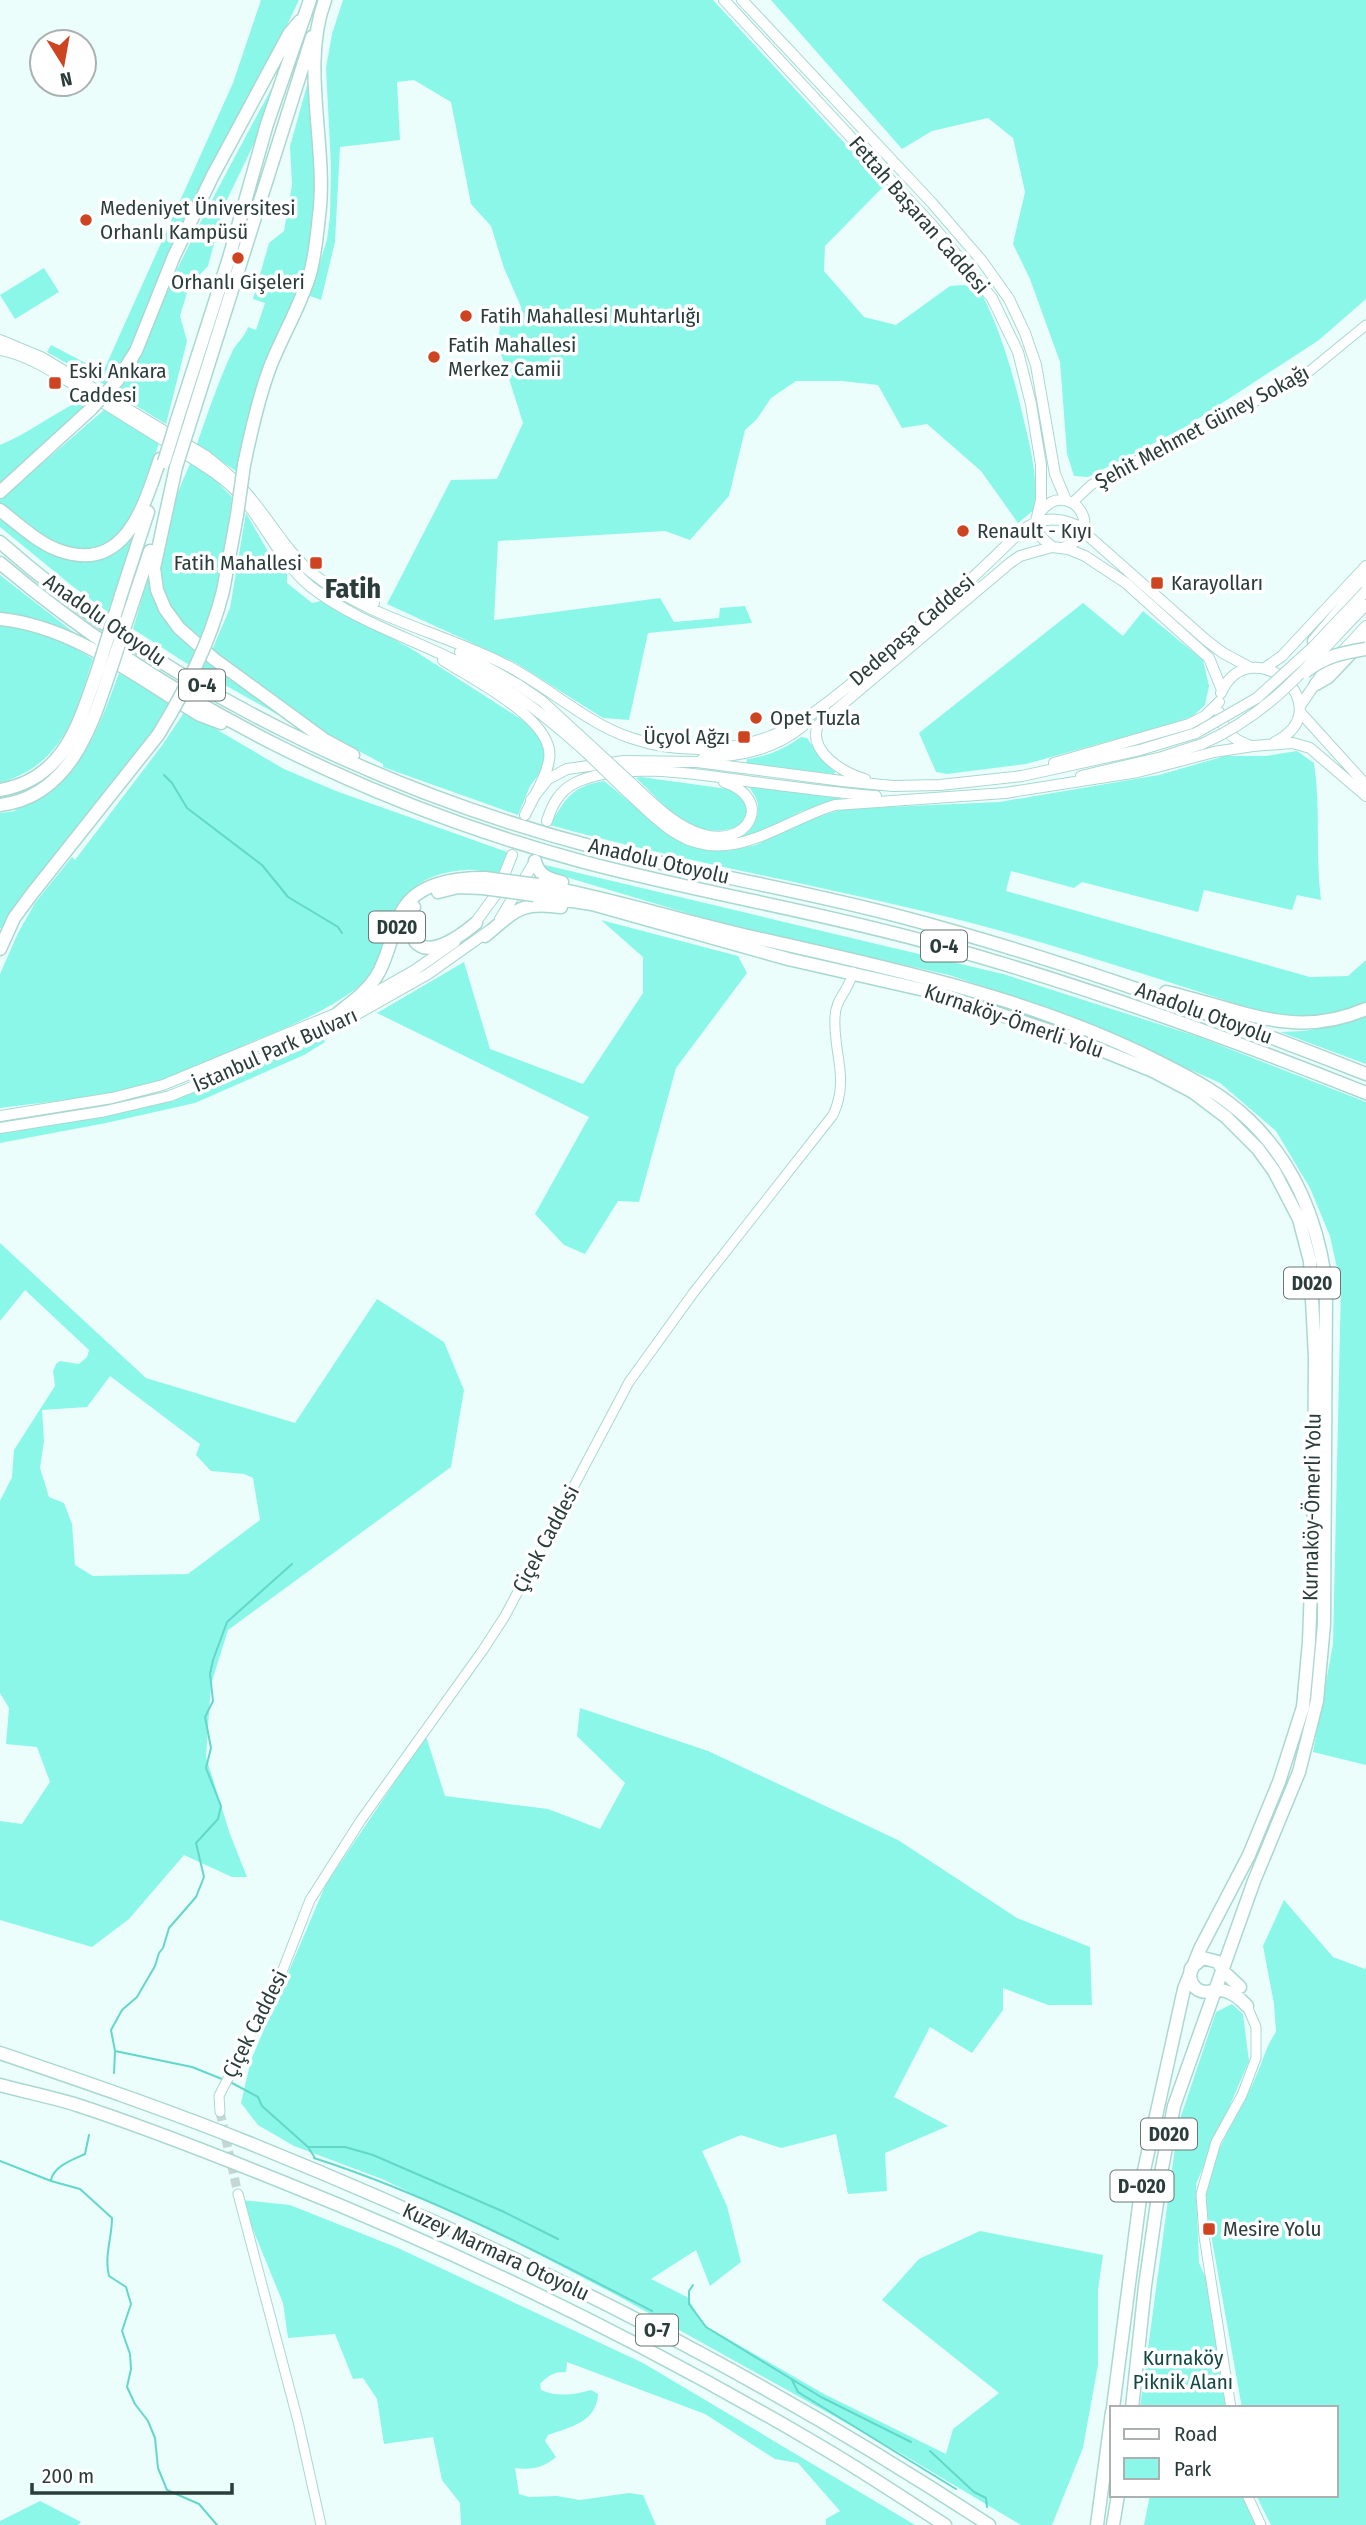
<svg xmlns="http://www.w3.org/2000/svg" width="1366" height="2525" font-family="'Fira Sans Condensed',sans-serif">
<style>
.green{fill:#8bf7e9;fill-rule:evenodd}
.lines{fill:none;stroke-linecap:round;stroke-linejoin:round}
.stream{stroke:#62d7ca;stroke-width:2}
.secondary-tunnel{stroke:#c4d7d4;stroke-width:9;stroke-dasharray:9 4.5;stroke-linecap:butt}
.secondary-casing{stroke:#a9d8d1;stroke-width:11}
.primary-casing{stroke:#a9d8d1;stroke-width:12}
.highway-casing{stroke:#a9d8d1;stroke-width:15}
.secondary{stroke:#fff;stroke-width:9}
.primary{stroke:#fff;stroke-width:10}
.highway{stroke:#fff;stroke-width:12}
.primary-bridge-casing{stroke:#a9d8d1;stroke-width:12;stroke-linecap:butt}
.highway-bridge-casing{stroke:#a9d8d1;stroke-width:15;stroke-linecap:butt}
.primary-bridge{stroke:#fff;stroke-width:10}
.highway-bridge{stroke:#fff;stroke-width:12}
.poi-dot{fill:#ce4420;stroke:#fff;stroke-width:2.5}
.labels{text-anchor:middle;stroke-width:7;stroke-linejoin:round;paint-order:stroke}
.shield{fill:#fff;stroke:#6a7775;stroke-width:2}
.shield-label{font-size:19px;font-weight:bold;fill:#2a3d3a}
.poi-label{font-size:21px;fill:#2a3d3a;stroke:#fff;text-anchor:start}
.street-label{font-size:21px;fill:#2a3d3a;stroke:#fff}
.park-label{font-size:21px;fill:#134843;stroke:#fff}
.district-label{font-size:28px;font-weight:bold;fill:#2a3d3a;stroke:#fff}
</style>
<rect width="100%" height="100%" fill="#ebfefb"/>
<!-- green -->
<path class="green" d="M 261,0 L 299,0 L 129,353 L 105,385 L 47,352 L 51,345 L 103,372 L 233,83 Z
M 343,0 L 713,0 L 884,186 L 825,246 L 824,271 L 864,317 L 896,325 L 950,286 L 964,285 L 981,292 C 1003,336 1014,377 1025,425 C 1032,454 1038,480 1034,510 L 1018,523 L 981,471 L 927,424 L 902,428 L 878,385 L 842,381 L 796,381 L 771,398 L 757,419 L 745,430 L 729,496 L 690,540 L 665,531 L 498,541 L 494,620 L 660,598 L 674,622 L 719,618 L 720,608 L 745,606 L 752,623 L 648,633 L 629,720 L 603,718 L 516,663 L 387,604 L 451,480 L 497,479 L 523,423 L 498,344 L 501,316 L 522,309 L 504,268 L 491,226 L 471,204 L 451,102 L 414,80 L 397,82 L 400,140 L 340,147 L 335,242 L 321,300 L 310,296 L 327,239 L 330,217 L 331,167 L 326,68 L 332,34 Z
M 771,0 L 1366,0 L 1366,299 L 1319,340 L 1187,426 L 1088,477 L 1074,476 L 1067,454 L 1060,362 L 1030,279 L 1013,244 L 1025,192 L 1013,138 L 988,118 L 932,131 L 902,149 Z
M 275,82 L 277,83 L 263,125 L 224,206 L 208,266 L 189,286 L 180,316 L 187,341 L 166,424 L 117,394 C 143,359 155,317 173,278 C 205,211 240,147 275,82 Z
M 308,82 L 312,83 L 315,215 L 304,274 L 259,385 L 247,420 L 237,472 L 197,444 C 208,412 219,380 233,350 C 238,341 245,337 248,327 L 256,330 L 265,303 L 253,299 L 269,243 L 284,231 L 292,185 L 290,146 Z
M 44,268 L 59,292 L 15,319 L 0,295 Z
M 76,403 L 86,407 L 0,482 L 0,445 C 27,434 50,416 76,403 Z
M 105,409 L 159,443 L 140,501 L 119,537 L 89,552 L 53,543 L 0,505 L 0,500 Z
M 191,462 L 213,478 L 232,497 L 219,594 L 201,642 C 187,630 173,615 165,599 C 147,564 176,495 191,462 Z
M 246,513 L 270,555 L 287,574 L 287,583 L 312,603 L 321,601 L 410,648 L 538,730 L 547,756 L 544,768 L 530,786 L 518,815 L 383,767 L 383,764 L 322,731 L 212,650 L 230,608 Z
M 0,515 L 75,557 L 134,533 L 108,612 L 71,585 L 0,527 Z
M 151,567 L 159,605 L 303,729 L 186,663 L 133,629 Z
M 0,575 L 81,638 C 55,625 29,617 0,614 Z
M 1083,603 L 1123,636 L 1143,611 L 1203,660 L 1209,686 L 1205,705 L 1193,716 L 1170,724 L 1026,764 L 947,774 L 936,772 L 919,733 Z
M 0,626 C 33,627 66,642 93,659 C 74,716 65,763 0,783 Z
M 119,673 L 169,702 L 146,742 L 3,930 L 0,928 L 0,813 L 15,811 L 16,809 C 79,788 98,730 119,673 Z
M 185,711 L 284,769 L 336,791 L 507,852 L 498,875 C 488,873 477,869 466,870 C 420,873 400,893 387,935 C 380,957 374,975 356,989 C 324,1012 287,1028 251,1042 C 220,1055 189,1070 158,1081 C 108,1098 52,1101 0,1108 L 0,974 L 18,933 L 35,903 L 72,857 L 75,860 L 163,744 Z
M 801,737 L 807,738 L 820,757 L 835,772 L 834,774 L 746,764 L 747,759 C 768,756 784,749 801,737 Z
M 1297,751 L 1314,763 C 1321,808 1315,854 1321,900 L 1297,895 L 1292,910 L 1204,890 L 1198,912 L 1082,882 L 1074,888 L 1011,871 L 1006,891 L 1310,977 L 1348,976 L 1366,960 L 1366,1003 L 1350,1010 L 1305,1019 L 1278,1017 C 1179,986 1079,952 979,925 C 837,888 691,864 550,825 C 566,798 572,786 604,781 L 675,839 L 701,849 L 728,851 L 756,845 L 806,820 L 844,809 L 999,802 L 1159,775 L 1225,756 L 1266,756 Z
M 641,777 L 735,790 C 771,822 727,838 696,827 C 672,818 655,795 636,778 Z
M 749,786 L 841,798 L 841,800 L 802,811 L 754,835 L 738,838 C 753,832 761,816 757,801 C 755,795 751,791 749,786 Z
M 545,865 L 1003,974 L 1199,1037 L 1366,1102 L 1366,1765 L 1313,1752 L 1333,1644 L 1341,1286 L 1330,1236 L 1310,1188 L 1276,1131 L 1220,1083 L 1069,1015 L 949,975 L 724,924 L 542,870 Z
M 601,920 L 738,956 L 747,973 L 676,1068 L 639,1202 L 618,1201 L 585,1254 L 564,1245 L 535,1214 L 589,1117 L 377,1013 L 464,962 L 490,1049 L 583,1084 L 643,993 L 643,957 Z
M 1366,1014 L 1366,1064 L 1280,1032 L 1303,1031 L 1338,1025 Z
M 323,1037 L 325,1042 L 304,1055 L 195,1103 L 106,1123 L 0,1143 L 0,1133 L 169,1100 L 193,1093 Z
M 0,1243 L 146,1378 L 295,1423 L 377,1299 L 444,1342 L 464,1390 L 451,1467 L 228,1630 L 211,1684 L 206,1757 L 230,1834 L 247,1877 L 232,1877 L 184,1855 L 129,1919 L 92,1947 L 0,1920 L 0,1821 L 22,1824 L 50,1782 L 37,1747 L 6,1744 L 9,1708 L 0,1693 L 0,1501 L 12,1477 L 14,1450 L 55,1386 L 53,1371 L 56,1364 L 60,1361 L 79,1364 L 87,1357 L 89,1350 L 25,1290 L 0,1321 ZM 110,1376 L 200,1444 L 196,1455 L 211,1471 L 244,1474 L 253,1478 L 260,1520 L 188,1574 L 93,1576 L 75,1565 L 72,1524 L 64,1503 L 49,1497 L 40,1468 L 44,1441 L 42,1410 L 87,1407 Z
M 580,1708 L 708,1751 L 898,1840 L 1017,1918 L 1090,1947 L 1092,2005 L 1048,2005 L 1003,1988 L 1003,2010 L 972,2053 L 930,2027 L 894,2097 L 948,2126 L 885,2153 L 887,2191 L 848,2194 L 836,2134 L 781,2148 L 741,2135 L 702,2151 L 727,2206 L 741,2262 L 710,2286 L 696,2250 L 651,2279 L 687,2297 L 704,2325 L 824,2394 L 946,2454 L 953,2429 L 999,2393 L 882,2300 L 919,2259 L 980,2231 L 1103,2255 L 1098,2290 L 1098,2365 L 1083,2448 L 1052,2525 L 1021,2525 L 902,2454 L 618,2296 L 519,2244 L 382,2179 L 294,2146 L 258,2125 L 241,2103 L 251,2060 L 326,1884 L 426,1736 L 445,1796 L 548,1809 L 600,1829 L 625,1783 L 577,1736 Z
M 1284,1900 L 1333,1957 L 1365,1969 L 1366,1967 L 1366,2525 L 1271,2525 L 1256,2495 L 1336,2495 L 1336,2408 L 1242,2408 L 1205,2201 C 1207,2156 1240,2117 1256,2076 C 1263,2061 1266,2046 1276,2032 L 1274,2004 L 1263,1946 Z
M 1232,2004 L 1243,2014 L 1249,2061 L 1196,2184 L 1199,2263 L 1206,2278 L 1228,2408 L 1140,2408 L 1178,2125 L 1216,2012 Z
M 241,2200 L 290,2205 L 398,2248 L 643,2363 L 915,2525 L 826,2525 L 826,2519 L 840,2511 L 798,2463 L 775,2459 L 705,2414 L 567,2362 L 566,2372 C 553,2372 549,2375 540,2384 L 541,2390 C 556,2397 575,2395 591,2390 L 598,2394 C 597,2422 570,2427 548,2435 L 545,2441 L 556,2457 C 543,2468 532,2470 515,2468 L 519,2494 L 529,2497 L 557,2496 L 580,2500 L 629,2493 L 643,2495 L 656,2525 L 461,2525 L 460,2503 L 442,2480 L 433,2437 L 384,2444 L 377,2399 L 363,2378 L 353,2379 L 335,2334 L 288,2338 L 283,2303 Z
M 1150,2495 L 1248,2495 L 1258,2525 L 1144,2525 Z
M 40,2501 L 81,2522 L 78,2525 L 0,2525 L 0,2521 Z"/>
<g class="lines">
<!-- stream -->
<path class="stream" d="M 164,775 L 172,783 L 187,808 L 262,865 L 288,897 L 338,927 L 342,933
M 115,2051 L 192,2067 L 222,2079
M 114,2073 L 115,2051 L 111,2030 L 122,2010 L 137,1997 L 155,1966 L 159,1953 L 163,1948 L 169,1928 L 196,1897 L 204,1877 L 196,1843 L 218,1819 L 221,1806 L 206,1768 L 211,1748 L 205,1717 L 213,1701 L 210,1674 L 213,1660 L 227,1622 L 292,1564
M 232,2083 L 258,2097 L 262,2106 L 308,2147 L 315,2158
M 308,2147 L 345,2147 L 373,2155 L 502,2211 L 558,2239
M 314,2158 C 432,2196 542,2254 652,2311
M 0,2161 L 51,2181 L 80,2189 L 112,2218 C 112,2238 104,2256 109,2276 L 126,2287 L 131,2304 L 122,2331 L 130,2354 L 131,2369 L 127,2387 L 135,2404 L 148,2421 L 155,2438 L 158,2468 L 167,2490 L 199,2504 L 217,2525
M 51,2180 C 54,2166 72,2160 85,2154 L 89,2135
M 693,2285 L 689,2291 L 689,2304 L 706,2327 L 821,2397 L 911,2442
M 792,2380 L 798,2392 L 956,2489
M 930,2451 L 974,2492 L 986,2498 L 987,2507"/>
<!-- secondary-tunnel -->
<path class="secondary-tunnel" d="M 220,2112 L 238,2194"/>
<defs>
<path id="secondary" d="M 1072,503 L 1091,485 L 1108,475 L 1300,379 L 1366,325
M 220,2112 L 219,2096 L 282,1972 L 310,1900 L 361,1820 L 483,1650 L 505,1616 L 629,1382 L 694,1292 L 833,1115 C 850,1078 833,1054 835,1017 C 835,999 850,989 853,972
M 238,2194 L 298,2421 L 321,2525
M 1231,2408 L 1204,2236 L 1201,2194 L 1216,2142 L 1242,2095 L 1256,2058 L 1256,2027 L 1247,2006
M 1247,2495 L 1261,2525"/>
<path id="primary" d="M 724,0 L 933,226 L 992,298 L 1018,352 L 1031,404 L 1041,465 L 1041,500 L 1036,521 L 1040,536 L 1052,547 L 1068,549 L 1085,556 L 1126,583 L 1209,658 L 1222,690
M 742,0 L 932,203 L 982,261 L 1009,299 L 1025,333 L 1036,365 L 1055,474 L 1066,500
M 0,340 L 41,357 L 206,456 C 223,469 239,483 252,500 C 272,524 288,553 312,573 C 369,619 445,633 508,666 C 550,688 586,723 631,738 C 674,753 728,753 771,736 C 801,725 826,704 851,684 C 910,637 966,585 1020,532 C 1037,518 1056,516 1076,525 L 1206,640 L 1223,653 L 1251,668
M 0,350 C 29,355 56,374 81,389 C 111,408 141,426 171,445 C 194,460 221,474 240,495 C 266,524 280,562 311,587 C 355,621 413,639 462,664 C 510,687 548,718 587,753
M 1040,512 C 1070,475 1110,533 1062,548
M 355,582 L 355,591 L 374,603
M 460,652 L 517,684 L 542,701 L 592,747
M 443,660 C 471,679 557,720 549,760 C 546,779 533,797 525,815
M 1265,668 L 1282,656 L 1366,566
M 1221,693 C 1250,627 1344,707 1275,742
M 1300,706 L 1324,671 L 1366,626
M 1219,712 C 1222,728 1232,740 1249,745
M 1300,712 L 1366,785
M 703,758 C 740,756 774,750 803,726
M 1054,763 L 1189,724 L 1205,716 L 1219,702
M 1081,776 L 1162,757 L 1202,744
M 865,779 C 844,774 807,751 818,725 L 1010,563 L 1020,556 L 1052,547
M 631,783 C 652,802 673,825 701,834 C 749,849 775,799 724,782
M 624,789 C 641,804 658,823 677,834 C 731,867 784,820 835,805 L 1005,793 L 1138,772 L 1214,752 L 1253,746 L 1293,743 L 1310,748 L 1366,796
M 531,800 L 548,779 L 567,769 L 624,761 L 697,762 L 842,781 L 893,786 L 940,785 L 1022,776 L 1140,750 L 1196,733
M 547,821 C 552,805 559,791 575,783 C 621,760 704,775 754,782 C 795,787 835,793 876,796
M 500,919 L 535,861
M 472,927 L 497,893 L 512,855
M 355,1004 L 415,970 L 455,942
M 0,1116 L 112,1098 L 163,1085 L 342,1011
M 0,1128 L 106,1111 L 170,1096 L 322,1034 L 428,974 L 490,930"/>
<path id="highway" d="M 117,381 L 136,351 L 174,256 L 212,177 L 289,34 L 300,21
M 177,420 L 229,258 L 267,124 L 310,0
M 189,426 L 312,37
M 244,465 C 251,431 258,399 270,367 C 282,336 300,307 310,274 C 315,256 317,235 319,216 C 328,147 300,66 325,0
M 176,467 L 154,568 L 157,590 L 165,609 L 179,628 L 214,659 L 325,740 L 353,755
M 0,492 L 91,409
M 0,510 C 18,524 37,542 58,550 C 125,575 144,506 160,459
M 0,542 C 164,687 379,790 590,846 C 693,873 798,889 902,917 C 1060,959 1214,1014 1366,1074
M 0,563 C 169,706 370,804 584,862 C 701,893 821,912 938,945 C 1084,985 1226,1037 1366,1093
M 223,591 L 237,515
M 121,595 L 148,512
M 132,605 L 150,551
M 0,619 C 73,626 138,678 200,715 L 221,723
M 1314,641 L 1366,579
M 1316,684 L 1328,677 L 1366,637
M 0,790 C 65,779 79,723 98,669
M 0,805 C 68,797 91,729 109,674
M 535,861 C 539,876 548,879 562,882
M 538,885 C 609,898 678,920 748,936 C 888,968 1032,997 1161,1063 C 1193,1079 1223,1095 1249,1120 C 1295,1164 1318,1222 1326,1284 L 1324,1624 L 1317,1701 L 1299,1772 L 1254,1881 L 1174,2106 L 1162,2168 L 1145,2286 L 1132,2408
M 438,892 L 458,887 L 483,888
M 534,895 L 592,904 L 788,959 L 933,992 L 1074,1039 L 1153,1071 L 1193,1092 L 1226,1117 L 1258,1149 L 1274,1171 L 1299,1219 L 1310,1261 L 1315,1357 L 1314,1504 L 1309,1642 L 1303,1707 L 1279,1782 L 1249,1855 L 1200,1949 L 1184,1989 L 1143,2175 L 1113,2408
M 414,907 L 409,914 C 408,970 451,944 476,923
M 485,936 C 515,911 520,901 561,907
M 0,949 L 14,918 L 31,895 L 158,735
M 1166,992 C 1239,1008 1292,1041 1366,1009
M 336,1015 C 350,1003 366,993 376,977 C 389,957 391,932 402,911 C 418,882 456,878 485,878
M 1240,1987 L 1223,1971 L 1218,1962 L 1203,1958 L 1191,1968 C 1188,1979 1193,1992 1207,1992 C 1210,1992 1214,1990 1218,1990 C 1229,1990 1240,1998 1247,2006
M 0,2053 C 82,2081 164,2109 244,2141 C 504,2245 755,2371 989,2525
M 0,2085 C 25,2092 52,2097 77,2105 C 145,2127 213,2154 280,2181 C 466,2255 647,2344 820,2446 C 863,2471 904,2499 945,2525
M 1097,2525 L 1112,2412
M 1113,2525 L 1118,2495"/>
</defs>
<!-- secondary casing -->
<use href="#secondary" class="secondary-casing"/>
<!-- primary casing -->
<use href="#primary" class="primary-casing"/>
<!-- highway casing -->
<use href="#highway" class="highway-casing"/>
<!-- secondary -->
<use href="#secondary" class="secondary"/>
<!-- primary -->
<use href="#primary" class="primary"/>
<!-- highway -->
<use href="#highway" class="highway"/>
<defs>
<path id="primary-bridge" d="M 1196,733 L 1257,698 L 1313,647 L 1366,591
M 1202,744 C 1276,711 1311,660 1366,605
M 592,747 L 631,783
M 587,753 L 624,789"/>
<path id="highway-bridge" d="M 91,409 L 117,381
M 164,462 L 177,420
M 176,467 L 189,426
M 237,515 L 244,465
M 98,669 L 121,595
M 1305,672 C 1325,656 1342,653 1366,649
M 109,674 L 132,605
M 158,735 C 186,689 210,643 223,591
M 485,878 L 538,885
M 483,888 L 534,895"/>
</defs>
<!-- primary-bridge casing -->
<use href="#primary-bridge" class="primary-bridge-casing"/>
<!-- highway-bridge casing -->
<use href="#highway-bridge" class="highway-bridge-casing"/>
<!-- primary-bridge -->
<use href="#primary-bridge" class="primary-bridge"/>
<!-- highway-bridge -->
<use href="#highway-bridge" class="highway-bridge"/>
</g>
<!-- markers -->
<g class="poi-dot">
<circle cx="86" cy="220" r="7"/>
<circle cx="238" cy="258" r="7"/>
<circle cx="466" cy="316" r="7"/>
<circle cx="434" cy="357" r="7"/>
<rect x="48" y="376" width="14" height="14" rx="3.5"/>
<circle cx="963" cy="531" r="7"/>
<rect x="309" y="556" width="14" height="14" rx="3.5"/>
<rect x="1150" y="576" width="14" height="14" rx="3.5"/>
<circle cx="756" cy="718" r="7"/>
<rect x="737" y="730" width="14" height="14" rx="3.5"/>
<rect x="1202" y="2222" width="14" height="14" rx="3.5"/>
</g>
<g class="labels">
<!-- shield labels -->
<g class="shield">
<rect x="179" y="669.5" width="46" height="31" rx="5"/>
<rect x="369" y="911.5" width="56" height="31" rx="5"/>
<rect x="921" y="930.5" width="46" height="31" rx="5"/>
<rect x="1284" y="1267.5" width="56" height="31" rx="5"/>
<rect x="1141" y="2118.5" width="56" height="31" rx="5"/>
<rect x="1110.5" y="2170.5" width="63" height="31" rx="5"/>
<rect x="636" y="2314.5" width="42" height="31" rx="5"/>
</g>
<g class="shield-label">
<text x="202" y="692">O-4</text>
<text x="397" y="934">D020</text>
<text x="944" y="953">O-4</text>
<text x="1312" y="1290">D020</text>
<text x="1169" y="2141">D020</text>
<text x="1142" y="2193">D-020</text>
<text x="657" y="2337">O-7</text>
</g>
<!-- poi labels -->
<g class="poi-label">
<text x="100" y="215">Medeniyet Üniversitesi<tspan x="100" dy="24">Orhanlı Kampüsü</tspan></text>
<text x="238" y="289" text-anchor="middle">Orhanlı Gişeleri</text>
<text x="480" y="323">Fatih Mahallesi Muhtarlığı</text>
<text x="448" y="352">Fatih Mahallesi<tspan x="448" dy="24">Merkez Camii</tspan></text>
<text x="69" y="378">Eski Ankara<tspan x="69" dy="24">Caddesi</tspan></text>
<text x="977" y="538">Renault - Kıyı</text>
<text x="302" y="570" text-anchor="end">Fatih Mahallesi</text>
<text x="1171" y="590">Karayolları</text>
<text x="770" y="725">Opet Tuzla</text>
<text x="730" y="744" text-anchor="end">Üçyol Ağzı</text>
<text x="1223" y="2236">Mesire Yolu</text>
</g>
<!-- street labels -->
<g class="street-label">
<text transform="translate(919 215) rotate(49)" y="7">Fettah Başaran Caddesi</text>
<text transform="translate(1202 427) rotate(-28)" y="7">Şehit Mehmet Güney Sokağı</text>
<text transform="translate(105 620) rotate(35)" y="7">Anadolu Otoyolu</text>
<text transform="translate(912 630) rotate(-41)" y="7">Dedepaşa Caddesi</text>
<text transform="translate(659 861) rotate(13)" y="7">Anadolu Otoyolu</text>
<text transform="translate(1204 1013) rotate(20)" y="7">Anadolu Otoyolu</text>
<text transform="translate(1014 1021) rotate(19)" y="7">Kurnaköy-Ömerli Yolu</text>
<text transform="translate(275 1050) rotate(-24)" y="7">İstanbul Park Bulvarı</text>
<text transform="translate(1312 1507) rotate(-89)" y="7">Kurnaköy-Ömerli Yolu</text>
<text transform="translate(546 1539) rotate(-62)" y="7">Çiçek Caddesi</text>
<text transform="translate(255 2024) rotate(-63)" y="7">Çiçek Caddesi</text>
<text transform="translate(496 2252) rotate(25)" y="7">Kuzey Marmara Otoyolu</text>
</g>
<!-- park labels -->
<g class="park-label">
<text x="1183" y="2365">Kurnaköy<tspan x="1183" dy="24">Piknik Alanı</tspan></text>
</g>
<!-- district labels -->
<g class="district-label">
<text x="353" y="598">Fatih</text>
</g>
</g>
<!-- legend -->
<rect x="1110" y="2406" width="228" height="91" fill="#ffffff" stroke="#aab1b0" stroke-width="2"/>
<rect x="1124" y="2429" width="35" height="10" fill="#ffffff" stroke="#aab1b0" stroke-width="2"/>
<text x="1174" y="2441" font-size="21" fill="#2a3d3a">Road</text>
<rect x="1124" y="2458" width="35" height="21" fill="#8bf7e9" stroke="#aab1b0" stroke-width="2"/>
<text x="1174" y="2476" font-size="21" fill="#2a3d3a">Park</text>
<!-- north arrow -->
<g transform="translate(63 63) rotate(169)"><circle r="33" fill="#ffffff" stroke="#aab1b0" stroke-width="2"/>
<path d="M0-5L12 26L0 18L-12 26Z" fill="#ce4420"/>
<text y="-10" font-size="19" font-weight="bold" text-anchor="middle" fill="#2a3d3a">N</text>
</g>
<!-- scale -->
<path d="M32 2483v10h200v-10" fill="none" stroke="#2a3d3a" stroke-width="3.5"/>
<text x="42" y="2483" font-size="21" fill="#2a3d3a" stroke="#ffffff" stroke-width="5" paint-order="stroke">200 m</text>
</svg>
